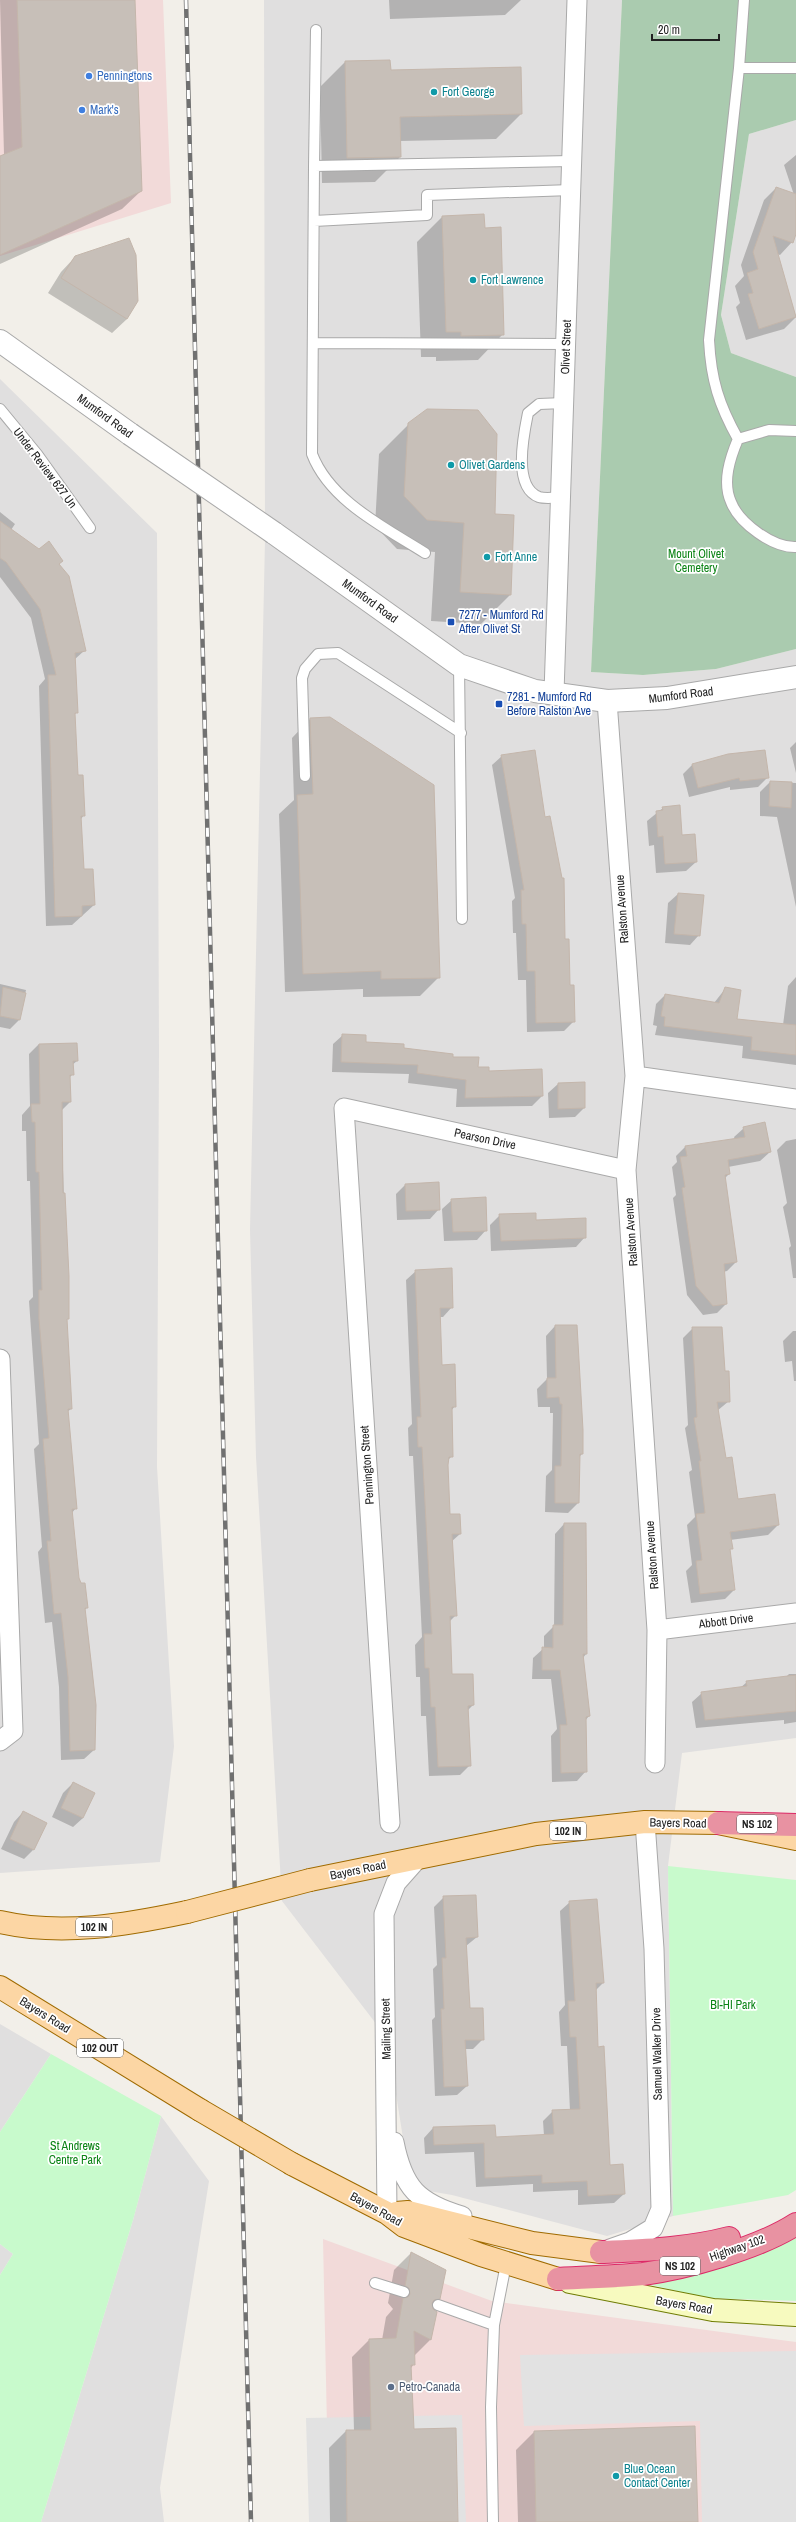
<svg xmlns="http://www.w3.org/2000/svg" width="796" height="2522" font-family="'Archivo Narrow',sans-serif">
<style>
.residential{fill:#e0dfdf}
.commercial{fill:#f2dad9}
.cemetery{fill:#aacbaf}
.park{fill:#c8facc}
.parking{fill:#e2e2e2}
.shadow{fill:#0003}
.building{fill:#c7bfb8;stroke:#c4b6ab}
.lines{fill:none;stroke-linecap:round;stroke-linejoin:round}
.service-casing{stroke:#a9a9a9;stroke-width:12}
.minor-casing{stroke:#a9a9a9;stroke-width:21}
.tertiary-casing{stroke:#a9a9a9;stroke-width:24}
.secondary-casing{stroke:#707d05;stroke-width:24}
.primary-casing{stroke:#a06b00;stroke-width:24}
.motorway-casing{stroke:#dc2a67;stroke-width:24}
.service{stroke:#fff;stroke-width:10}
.minor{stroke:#fff;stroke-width:19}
.tertiary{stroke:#fff;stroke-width:22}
.secondary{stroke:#f7fabf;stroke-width:22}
.primary{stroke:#fcd6a4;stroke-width:22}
.motorway{stroke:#e892a2;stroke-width:22}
.rail-casing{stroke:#707070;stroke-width:4.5}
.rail{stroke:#fff;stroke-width:3;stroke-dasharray:9;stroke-linecap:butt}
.tertiary-bridge-casing{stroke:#a9a9a9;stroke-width:24;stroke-linecap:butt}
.primary-bridge-casing{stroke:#a06b00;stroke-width:24;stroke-linecap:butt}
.tertiary-bridge{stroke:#fff;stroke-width:22}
.primary-bridge{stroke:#fcd6a4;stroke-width:22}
.shop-dot{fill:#3f7fe0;stroke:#fff;stroke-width:1.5}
.culture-dot{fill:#0f9aa8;stroke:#fff;stroke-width:1.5}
.transit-dot{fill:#1a4fb4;stroke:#fff;stroke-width:1.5}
.service-dot{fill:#5c6f8a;stroke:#fff;stroke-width:1.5}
.labels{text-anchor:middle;stroke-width:3.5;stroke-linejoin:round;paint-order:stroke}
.shield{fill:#fff;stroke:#646464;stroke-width:1}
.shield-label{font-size:11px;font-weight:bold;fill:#222}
.shop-label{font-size:12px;fill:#366cbe;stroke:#fff;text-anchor:start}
.culture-label{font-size:12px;fill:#0d838f;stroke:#fff;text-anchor:start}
.street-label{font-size:12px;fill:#222;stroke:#fff}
.park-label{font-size:12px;fill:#0c8416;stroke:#fff}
.transit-label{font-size:12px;fill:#164399;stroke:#fff;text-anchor:start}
.service-label{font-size:12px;fill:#4e5e75;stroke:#fff;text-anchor:start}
</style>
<rect width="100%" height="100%" fill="#f2efe9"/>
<!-- residential -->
<path class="residential" d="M 264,0 L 622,0 L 591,672 L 643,675 L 716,669 L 796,649 L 796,1738 L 682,1753 L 668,1866 L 673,2216 L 607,2236 L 452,2195 L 411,2188 L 387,2038 L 282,1901 L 256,1457 L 250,1230 L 265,540 Z
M 796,120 L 796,377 L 731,353 L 721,315 L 749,134 Z
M 0,379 L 157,533 L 159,1052 L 157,1467 L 174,1746 L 160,1862 L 0,1873 Z
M 0,2024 L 51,2054 L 0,2132 Z
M 161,2116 L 209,2181 L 160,2488 L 164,2522 L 41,2522 L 133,2220 Z
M 0,2244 L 13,2254 L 0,2275 Z"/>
<!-- commercial -->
<path class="commercial" d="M 0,0 L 163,0 L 171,203 L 0,256 Z
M 323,2239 L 492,2301 L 796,2342 L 796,2522 L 329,2522 Z"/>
<!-- cemetery -->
<path class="cemetery" d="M 622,0 L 796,0 L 796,120 L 749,134 L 721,315 L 731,353 L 796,377 L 796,649 L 716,669 L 643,675 L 591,672 Z"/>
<!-- park -->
<path class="park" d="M 668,1866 L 796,1880 L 796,2190 L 788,2195 L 673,2216 Z
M 51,2054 L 161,2116 L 133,2220 L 41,2522 L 0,2522 L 0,2275 L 13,2254 L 0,2244 L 0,2132 Z
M 796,2236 L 796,2301 L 707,2298 L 652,2285 L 653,2279 Z"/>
<!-- parking -->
<path class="parking" d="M 796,2351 L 796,2522 L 702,2522 L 700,2421 L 524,2426 L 520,2355 Z
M 462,2415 L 466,2522 L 309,2522 L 306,2418 Z"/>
<!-- shadow -->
<path class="shadow" d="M 0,0 L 134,0 L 141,191 L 122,209 L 0,264 L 0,157 L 4,155 Z
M 389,0 L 521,0 L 505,15 L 390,19 Z
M 345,62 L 390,71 L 521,114 L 496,139 L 400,141 L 400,157 L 375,182 L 322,183 L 320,87 Z
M 796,155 L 796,230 L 792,242 L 780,255 L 777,254 L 796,317 L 784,329 L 746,340 L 736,307 L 740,303 L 735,286 L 744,276 L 741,265 L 764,200 L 776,188 L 794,195 L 784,165 Z
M 442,217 L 484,229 L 503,334 L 478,360 L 436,361 L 436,357 L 421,357 L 417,242 Z
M 75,257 L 127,319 L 112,333 L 48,293 L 61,272 Z
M 409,424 L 494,515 L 510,595 L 481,624 L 431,621 L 435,552 L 397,549 L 375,526 L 379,454 Z
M 0,512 L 15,524 L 11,530 L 39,550 L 62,561 L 59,564 L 85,650 L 74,660 L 77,712 L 74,715 L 77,776 L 84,815 L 81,819 L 83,870 L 94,905 L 72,925 L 46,926 L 39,686 L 45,679 L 31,618 L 0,577 Z
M 310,719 L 439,977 L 420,996 L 363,997 L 363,989 L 285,992 L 279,814 L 294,800 L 292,738 Z
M 796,742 L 796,773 L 790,748 Z
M 502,756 L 569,986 L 574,1021 L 564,1031 L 527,1032 L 526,980 L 518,980 L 516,933 L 513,933 L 512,901 L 515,898 L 492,765 Z
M 692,765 L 768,777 L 758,787 L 730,790 L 730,787 L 689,797 L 683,774 Z
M 770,782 L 796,783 L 796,907 L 777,817 L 760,816 L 760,792 Z
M 663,808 L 696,862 L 686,871 L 656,873 L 654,845 L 649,846 L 647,821 Z
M 678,894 L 699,935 L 690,945 L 665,943 L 668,903 Z
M 796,977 L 796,1065 L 742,1058 L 743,1046 L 655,1035 L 657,1026 L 653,1025 L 656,1004 L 665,995 L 714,1003 L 725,989 L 736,1020 L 783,1025 L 788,986 Z
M 0,984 L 26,990 L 19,1020 L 10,1029 L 0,1027 Z
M 343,1035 L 365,1043 L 452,1058 L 488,1072 L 541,1070 L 542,1096 L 532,1106 L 456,1107 L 457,1089 L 408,1083 L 409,1074 L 332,1072 L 333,1044 Z
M 39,1044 L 77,1061 L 72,1065 L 73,1074 L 69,1078 L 70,1102 L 61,1111 L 68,1318 L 66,1321 L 71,1409 L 67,1412 L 76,1508 L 71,1514 L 78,1578 L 87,1608 L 84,1610 L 93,1677 L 94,1750 L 84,1759 L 61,1760 L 59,1687 L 52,1622 L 45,1623 L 38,1552 L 42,1547 L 34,1449 L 39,1444 L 29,1301 L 33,1297 L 30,1181 L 27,1181 L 26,1131 L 22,1131 L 22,1115 L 30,1106 L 29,1054 Z
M 558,1084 L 584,1108 L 575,1117 L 549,1118 L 548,1093 Z
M 744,1128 L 770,1152 L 760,1161 L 728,1167 L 729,1174 L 724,1179 L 736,1262 L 727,1271 L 723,1272 L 726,1304 L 717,1313 L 703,1315 L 687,1295 L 673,1198 L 676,1195 L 672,1167 L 677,1162 L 676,1156 L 685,1147 L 735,1140 L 734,1137 Z
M 796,1139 L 796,1278 L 793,1278 L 789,1248 L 791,1246 L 783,1207 L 787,1203 L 777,1150 L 786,1141 Z
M 405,1185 L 439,1209 L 430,1219 L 397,1220 L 396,1194 Z
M 452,1200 L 486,1230 L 477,1240 L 444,1241 L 442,1209 Z
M 500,1215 L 535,1221 L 585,1237 L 576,1247 L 491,1251 L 490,1225 Z
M 416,1271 L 452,1307 L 443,1317 L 439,1317 L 441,1366 L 455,1406 L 451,1411 L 452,1456 L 447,1461 L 449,1515 L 460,1534 L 451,1542 L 456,1615 L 449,1622 L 451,1675 L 473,1705 L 467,1711 L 470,1765 L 460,1775 L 429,1776 L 426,1716 L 421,1716 L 420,1677 L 416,1677 L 415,1645 L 422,1637 L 413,1456 L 409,1456 L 408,1428 L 412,1424 L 406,1280 Z
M 555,1326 L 582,1454 L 579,1457 L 578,1503 L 568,1513 L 545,1512 L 546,1476 L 552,1470 L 553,1413 L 550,1413 L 550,1407 L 538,1407 L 537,1389 L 547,1379 L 546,1336 Z
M 693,1328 L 724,1372 L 729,1401 L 717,1411 L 725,1459 L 737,1500 L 778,1525 L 768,1535 L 730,1540 L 731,1548 L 729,1551 L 734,1590 L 725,1599 L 691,1603 L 686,1571 L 692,1565 L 687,1525 L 695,1517 L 689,1472 L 692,1470 L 685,1428 L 688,1425 L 683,1338 Z
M 793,1331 L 796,1331 L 796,1381 L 794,1381 L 792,1361 L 785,1362 L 783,1341 Z
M 564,1524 L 586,1654 L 583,1658 L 589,1716 L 585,1721 L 586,1771 L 577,1781 L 552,1782 L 551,1736 L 557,1729 L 551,1679 L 532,1679 L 533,1658 L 544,1648 L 544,1636 L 554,1626 L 555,1534 Z
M 789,1674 L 796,1674 L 796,1722 L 784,1724 L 784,1720 L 696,1728 L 692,1702 L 702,1693 L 740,1688 L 747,1682 L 786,1677 Z
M 73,1783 L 83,1818 L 73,1827 L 52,1817 L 63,1793 Z
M 23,1812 L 46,1823 L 33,1850 L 24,1859 L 1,1849 L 14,1822 Z
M 444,1897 L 477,1937 L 466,1946 L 469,2009 L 483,2039 L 473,2049 L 465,2049 L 467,2086 L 457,2095 L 435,2096 L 432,2020 L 435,2017 L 433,1969 L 437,1965 L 434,1907 Z
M 570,1902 L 603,1983 L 595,1991 L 597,2048 L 609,2166 L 624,2194 L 614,2203 L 578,2205 L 578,2190 L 533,2192 L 533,2184 L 476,2187 L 474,2152 L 425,2154 L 424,2138 L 433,2128 L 495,2138 L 544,2136 L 543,2121 L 553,2111 L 570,2111 L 567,2046 L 561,2046 L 559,2012 L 565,2005 L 560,1911 Z
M 411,2253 L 439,2298 L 431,2306 L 436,2312 L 430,2340 L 414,2356 L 414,2364 L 411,2368 L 413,2430 L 457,2522 L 330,2522 L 329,2448 L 346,2431 L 354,2431 L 352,2357 L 369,2340 L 382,2340 L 386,2317 L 393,2309 L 388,2303 L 394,2270 Z
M 534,2432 L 697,2522 L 518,2522 L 516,2450 Z"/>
<!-- building -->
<path class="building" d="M 17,0 L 135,0 L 142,191 L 0,255 L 0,156 L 22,147 Z
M 390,60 L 391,70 L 521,67 L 522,114 L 400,117 L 401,157 L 347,158 L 345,61 Z
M 776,187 L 796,194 L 796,234 L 793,243 L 773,236 L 796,317 L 759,329 L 748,294 L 753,293 L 747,273 L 758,269 L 753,252 Z
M 484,214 L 485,228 L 501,227 L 504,335 L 461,336 L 461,332 L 446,332 L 442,216 Z
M 129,238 L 136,255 L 138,301 L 127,319 L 61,278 L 75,256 Z
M 427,409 L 478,410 L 497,434 L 495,514 L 514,515 L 511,595 L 460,592 L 464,523 L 427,520 L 404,496 L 408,423 Z
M 0,521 L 39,549 L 49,541 L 63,561 L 59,564 L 69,576 L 86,651 L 75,653 L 78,713 L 75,713 L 78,775 L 83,775 L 85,816 L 81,816 L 84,869 L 93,869 L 95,905 L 82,906 L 82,916 L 55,917 L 48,675 L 56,675 L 40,609 L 6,562 L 0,558 Z
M 330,717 L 434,785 L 440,978 L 381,979 L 381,971 L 303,974 L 297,795 L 313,794 L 310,718 Z
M 535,750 L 545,817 L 550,816 L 562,878 L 564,878 L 565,939 L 569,939 L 570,985 L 574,985 L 575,1022 L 536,1023 L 535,971 L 527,971 L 526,924 L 522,924 L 521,890 L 524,890 L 501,755 Z
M 765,750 L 769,778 L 740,781 L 739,778 L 698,788 L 692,764 L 728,754 Z
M 770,781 L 792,782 L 791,808 L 769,806 Z
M 680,805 L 682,835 L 695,834 L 697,862 L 665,864 L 663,836 L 658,837 L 656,811 L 663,810 L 662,807 Z
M 678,893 L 704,895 L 700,936 L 674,934 Z
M 3,987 L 26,993 L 20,1020 L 0,1016 Z
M 725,987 L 741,990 L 737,1019 L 796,1025 L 796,1055 L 751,1050 L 752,1037 L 664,1026 L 665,1017 L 661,1016 L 665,994 L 719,1003 Z
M 342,1034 L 366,1035 L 366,1042 L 404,1044 L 404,1048 L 453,1054 L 453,1057 L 479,1057 L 478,1067 L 489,1067 L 489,1071 L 542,1069 L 543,1096 L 465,1098 L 466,1080 L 417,1073 L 418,1065 L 341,1062 Z
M 77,1043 L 78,1061 L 73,1061 L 74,1075 L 70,1075 L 71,1102 L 62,1102 L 63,1193 L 65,1193 L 69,1276 L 69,1319 L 67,1319 L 72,1409 L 68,1409 L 77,1509 L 72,1509 L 79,1578 L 81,1583 L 85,1583 L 88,1608 L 85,1608 L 96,1705 L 95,1750 L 70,1751 L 68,1677 L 61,1613 L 54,1614 L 47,1541 L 51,1541 L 43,1439 L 49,1438 L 39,1319 L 39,1290 L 42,1290 L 39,1172 L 36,1172 L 35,1122 L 32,1122 L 31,1104 L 40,1104 L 39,1044 Z
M 585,1082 L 585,1108 L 558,1109 L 558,1083 Z
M 765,1122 L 771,1152 L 728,1160 L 730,1174 L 725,1175 L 737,1262 L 724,1264 L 727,1304 L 713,1306 L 696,1286 L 682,1188 L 685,1187 L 680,1157 L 687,1156 L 685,1146 L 745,1137 L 743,1127 Z
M 439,1182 L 440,1210 L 406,1211 L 405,1184 Z
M 486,1197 L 487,1231 L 453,1232 L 451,1199 Z
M 536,1213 L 536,1220 L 586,1218 L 586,1238 L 501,1241 L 499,1214 Z
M 452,1268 L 453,1308 L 440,1308 L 442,1365 L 455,1364 L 456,1407 L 452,1407 L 453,1457 L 449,1457 L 448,1465 L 450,1514 L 460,1514 L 461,1534 L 452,1534 L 457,1616 L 450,1616 L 452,1674 L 473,1674 L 474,1705 L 468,1706 L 471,1766 L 438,1767 L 435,1707 L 431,1707 L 429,1668 L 425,1668 L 424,1634 L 432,1634 L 422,1447 L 418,1447 L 417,1417 L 421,1417 L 415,1270 Z
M 555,1325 L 577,1325 L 583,1430 L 583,1454 L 580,1454 L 579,1503 L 555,1503 L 555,1466 L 561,1466 L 562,1404 L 560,1404 L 559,1397 L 547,1398 L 547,1378 L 556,1378 Z
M 692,1327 L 722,1327 L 725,1371 L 729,1371 L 730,1402 L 717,1402 L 726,1458 L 732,1457 L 738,1499 L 775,1494 L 779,1525 L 730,1532 L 733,1549 L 730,1549 L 735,1590 L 700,1594 L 696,1561 L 702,1560 L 696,1514 L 705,1513 L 699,1461 L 701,1461 L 694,1418 L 697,1417 Z
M 564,1523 L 586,1523 L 587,1654 L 583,1654 L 590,1716 L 586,1717 L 587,1772 L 561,1773 L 560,1725 L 567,1725 L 560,1670 L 542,1670 L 542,1647 L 553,1648 L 553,1625 L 563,1625 Z
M 796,1675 L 796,1711 L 705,1720 L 701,1692 L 747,1686 L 746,1681 Z
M 73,1782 L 95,1793 L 83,1818 L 61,1808 Z
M 23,1811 L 47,1823 L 34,1850 L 10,1839 Z
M 476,1895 L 478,1937 L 466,1938 L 470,2008 L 483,2008 L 484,2040 L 465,2040 L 468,2086 L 444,2087 L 441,2009 L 444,2009 L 442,1958 L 446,1958 L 443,1896 Z
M 597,1899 L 604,1983 L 596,1983 L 598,2047 L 604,2046 L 610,2165 L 623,2164 L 625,2194 L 588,2196 L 587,2181 L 542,2183 L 542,2175 L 485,2178 L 484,2143 L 434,2145 L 433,2127 L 495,2125 L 496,2137 L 554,2134 L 552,2110 L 580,2109 L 576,2037 L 570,2037 L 568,2001 L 575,2001 L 569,1901 Z
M 411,2252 L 446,2270 L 440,2299 L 434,2300 L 432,2303 L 433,2309 L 437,2312 L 431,2340 L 414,2331 L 415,2365 L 411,2365 L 414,2429 L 456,2428 L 458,2522 L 347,2522 L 346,2430 L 371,2430 L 369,2339 L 396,2338 L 403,2298 L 408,2297 L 410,2294 L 409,2288 L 405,2286 Z
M 695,2426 L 698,2522 L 536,2522 L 534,2431 Z"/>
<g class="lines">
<defs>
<path id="service" d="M 739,68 L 796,68
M 314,166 L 316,30
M 314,221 L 427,215 L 427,195 L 571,190
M 313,343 L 566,344
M 0,409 L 37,454 L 90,528
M 796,431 L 769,430 L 738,439 C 730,458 722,482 731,502 C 739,523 773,548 796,547
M 738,439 C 719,405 711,380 709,340 L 739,68 L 744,0
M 561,498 C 555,497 545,499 539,497 C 512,487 524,433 528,413 L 539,404 L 564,403
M 425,553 C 384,527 330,501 312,454 L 314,166 L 571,161
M 459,665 L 462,919
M 305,776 L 302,678 L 305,669 L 318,654 L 338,653 L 461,733
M 375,2283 L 404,2292
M 438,2305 L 494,2325
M 493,2522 L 491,2407 L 494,2325 L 506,2264"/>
<path id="minor" d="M 554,693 L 577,0
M 607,701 L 635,1076 L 626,1170 L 657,1630 L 655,1763
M 635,1076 L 796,1099
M 0,1359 L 13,1731 L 0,1741
M 657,1630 L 796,1613
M 390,1823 L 344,1108 L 626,1170
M 394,2142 C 403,2188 418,2203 462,2216
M 387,2213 L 384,1914 L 396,1883 L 419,1857
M 610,2249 L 630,2242 L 653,2228 L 661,2209 L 654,1949 L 645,1822"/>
<path id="tertiary" d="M 0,341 L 130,434
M 274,533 L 459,665 L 535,691 L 607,701 L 667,698 L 796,677"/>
<path id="secondary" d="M 570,2282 L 713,2310 L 796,2315"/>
<path id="primary" d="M 310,1880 L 536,1834 L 645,1822 L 718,1823 L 796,1839
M 0,1922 C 61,1936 126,1925 187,1912
M 0,1987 L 200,2110
M 292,2164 L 387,2213 L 404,2226 L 481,2255 L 558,2279
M 396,2213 L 408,2212 L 532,2243 L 601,2252"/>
<path id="motorway" d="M 718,1823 L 796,1825
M 601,2252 C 644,2250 687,2249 729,2238
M 558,2279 C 586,2277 615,2277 643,2274 C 687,2268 759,2248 796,2224"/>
</defs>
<!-- service casing -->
<use href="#service" class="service-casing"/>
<!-- minor casing -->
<use href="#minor" class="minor-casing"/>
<!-- tertiary casing -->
<use href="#tertiary" class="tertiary-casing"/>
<!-- secondary casing -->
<use href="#secondary" class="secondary-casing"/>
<!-- primary casing -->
<use href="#primary" class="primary-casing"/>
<!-- motorway casing -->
<use href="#motorway" class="motorway-casing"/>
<!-- service -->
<use href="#service" class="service"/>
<!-- minor -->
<use href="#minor" class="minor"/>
<!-- tertiary -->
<use href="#tertiary" class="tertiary"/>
<!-- secondary -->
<use href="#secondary" class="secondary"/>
<!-- primary -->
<use href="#primary" class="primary"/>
<!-- motorway -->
<use href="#motorway" class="motorway"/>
<defs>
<path id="rail" d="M 186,0 L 251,2522"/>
</defs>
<!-- rail casing -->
<use href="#rail" class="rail-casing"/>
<!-- rail -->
<use href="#rail" class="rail"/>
<defs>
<path id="tertiary-bridge" d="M 130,434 L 274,533"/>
<path id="primary-bridge" d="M 187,1912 L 310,1880
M 200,2110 L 292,2164"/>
</defs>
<!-- tertiary-bridge casing -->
<use href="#tertiary-bridge" class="tertiary-bridge-casing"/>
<!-- primary-bridge casing -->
<use href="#primary-bridge" class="primary-bridge-casing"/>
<!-- tertiary-bridge -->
<use href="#tertiary-bridge" class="tertiary-bridge"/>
<!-- primary-bridge -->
<use href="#primary-bridge" class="primary-bridge"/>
</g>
<!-- markers -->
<g class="shop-dot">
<circle cx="89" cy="76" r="4"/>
<circle cx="82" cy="110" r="4"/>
</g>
<g class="culture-dot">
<circle cx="434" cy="92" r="4"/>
<circle cx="473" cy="280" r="4"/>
<circle cx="451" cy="465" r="4"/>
<circle cx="487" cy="557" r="4"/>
<circle cx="616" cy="2476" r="4"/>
</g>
<g class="transit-dot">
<rect x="447" y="618" width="8" height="8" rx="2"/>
<rect x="495" y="700" width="8" height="8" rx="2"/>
</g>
<circle class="service-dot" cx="391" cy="2387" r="4"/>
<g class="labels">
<!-- shield labels -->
<g class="shield">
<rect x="737" y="1815" width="40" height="18" rx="3"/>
<rect x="550" y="1822" width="36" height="18" rx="3"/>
<rect x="76" y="1918" width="36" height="18" rx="3"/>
<rect x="77" y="2039" width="46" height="18" rx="3"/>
<rect x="660" y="2257" width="40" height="18" rx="3"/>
</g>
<g class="shield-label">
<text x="757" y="1828">NS 102</text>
<text x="568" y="1835">102 IN</text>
<text x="94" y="1931">102 IN</text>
<text x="100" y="2052">102 OUT</text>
<text x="680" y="2270">NS 102</text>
</g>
<!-- shop labels -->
<g class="shop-label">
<text x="97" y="80">Penningtons</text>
<text x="90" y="114">Mark's</text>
</g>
<!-- culture labels -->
<g class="culture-label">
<text x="442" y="96">Fort George</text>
<text x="481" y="284">Fort Lawrence</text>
<text x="459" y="469">Olivet Gardens</text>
<text x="495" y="561">Fort Anne</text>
<text x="624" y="2473">Blue Ocean<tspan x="624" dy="14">Contact Center</tspan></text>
</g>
<!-- street labels -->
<g class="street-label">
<text transform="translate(566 347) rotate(-88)" y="4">Olivet Street</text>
<text transform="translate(105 416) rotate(36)" y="4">Mumford Road</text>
<text transform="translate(45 468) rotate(53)" y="4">Under Review 627 Un</text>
<text transform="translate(370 601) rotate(36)" y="4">Mumford Road</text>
<text transform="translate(681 695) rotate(-7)" y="4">Mumford Road</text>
<text transform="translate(622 909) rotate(-94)" y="4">Ralston Avenue</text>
<text transform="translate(485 1139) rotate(12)" y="4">Pearson Drive</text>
<text transform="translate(631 1232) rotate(-94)" y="4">Ralston Avenue</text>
<text transform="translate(367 1465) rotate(-94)" y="4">Pennington Street</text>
<text transform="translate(652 1555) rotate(-94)" y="4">Ralston Avenue</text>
<text transform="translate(726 1621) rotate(-7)" y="4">Abbott Drive</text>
<text transform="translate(678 1823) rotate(1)" y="4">Bayers Road</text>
<text transform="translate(358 1870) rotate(-12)" y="4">Bayers Road</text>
<text transform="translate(45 2015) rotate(32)" y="4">Bayers Road</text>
<text transform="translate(386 2029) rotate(-91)" y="4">Mailing Street</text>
<text transform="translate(657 2054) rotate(-91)" y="4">Samuel Walker Drive</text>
<text transform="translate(376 2209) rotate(29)" y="4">Bayers Road</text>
<text transform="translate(737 2248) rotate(-19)" y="4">Highway 102</text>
<text transform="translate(684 2305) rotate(10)" y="4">Bayers Road</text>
</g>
<!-- park labels -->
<g class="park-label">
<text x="696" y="558">Mount Olivet<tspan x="696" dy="14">Cemetery</tspan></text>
<text x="733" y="2009">BI-HI Park</text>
<text x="75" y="2150">St Andrews<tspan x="75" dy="14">Centre Park</tspan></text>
</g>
<!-- transit labels -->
<g class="transit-label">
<text x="459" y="619">7277 - Mumford Rd<tspan x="459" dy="14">After Olivet St</tspan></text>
<text x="507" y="701">7281 - Mumford Rd<tspan x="507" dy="14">Before Ralston Ave</tspan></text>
</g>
<!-- service labels -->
<g class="service-label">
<text x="399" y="2391">Petro-Canada</text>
</g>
</g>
<!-- scale -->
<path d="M652 34v6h67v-6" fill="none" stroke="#222222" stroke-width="2"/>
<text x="658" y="34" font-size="12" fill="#222222" stroke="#ffffff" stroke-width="3" paint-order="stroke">20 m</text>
</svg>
